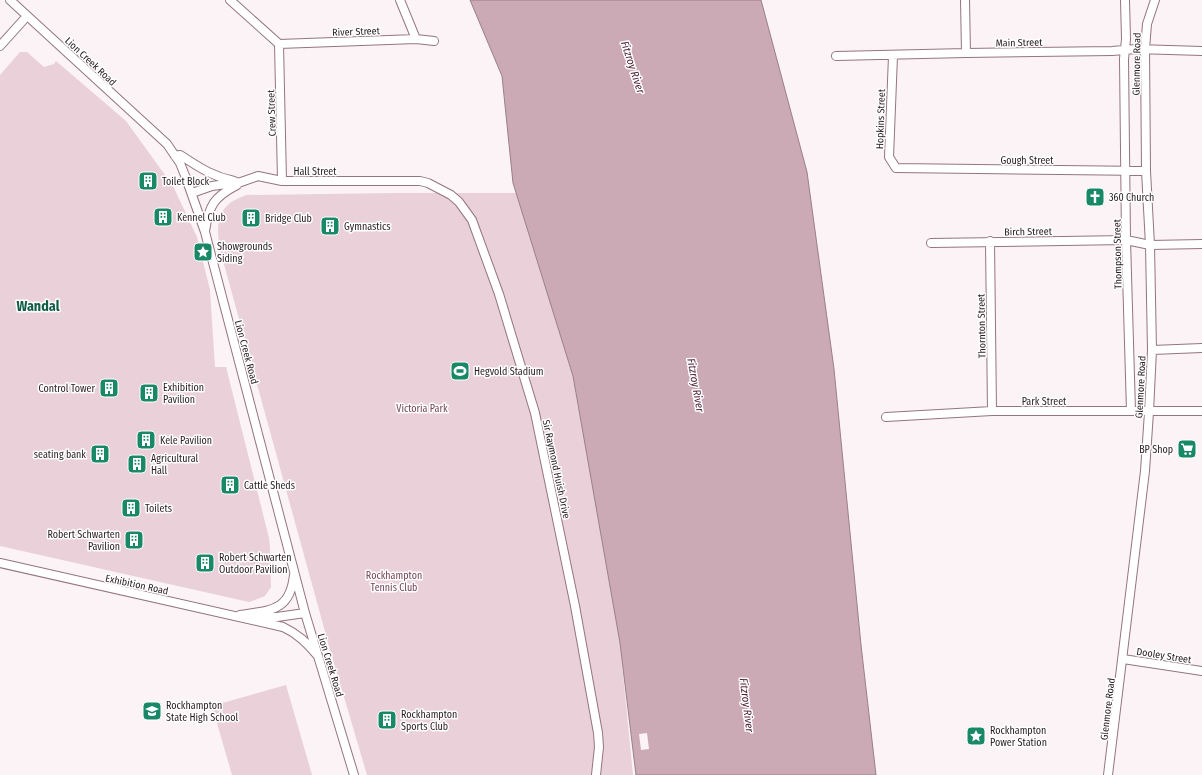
<svg xmlns="http://www.w3.org/2000/svg" width="1202" height="775" font-family="'Fira Sans Condensed',sans-serif">
<style>
.green{fill:#e9d0d9}
.water{fill:#cba9b5;stroke:#9a7f88}
.pier{fill:#fbf3f6}
.lines{fill:none;stroke-linecap:round;stroke-linejoin:round}
.minor-casing{stroke:#947580;stroke-width:10}
.minor{stroke:#fff;stroke-width:8}
.labels{text-anchor:middle;stroke-width:3;stroke-linejoin:round;paint-order:stroke}
.street-label{font-size:10px;fill:#281c20;stroke:#fff}
.poi-label{font-size:10px;fill:#281c20;stroke:#fff;text-anchor:start}
.park-label{font-size:10px;fill:#764559;stroke:#fff}
.water-label{font-size:11px;font-style:italic;fill:#4e2135;stroke:#fff}
.district-label{font-size:14px;font-weight:bold;fill:#125d46;stroke:#fff}
</style>
<rect width="100%" height="100%" fill="#fbf3f6"/>
<!-- green -->
<path class="green" d="M 20,52 L 27,52 L 44,67 L 54,64 L 56,61 L 126,121 L 173,186 L 197,237 L 210,290 L 215,367 L 226,367 L 269,538 L 270,547 L 271,587 L 265,596 L 249,602 L 0,546 L 0,75 Z
M 394,193 L 516,193 L 573,376 L 620,643 L 633,775 L 367,775 L 329,646 L 222,257 C 218,240 213,217 229,204 C 233,200 240,198 246,195 Z
M 286,685 L 312,775 L 232,775 L 212,706 Z"/>
<!-- water -->
<path class="water" d="M 470,0 L 761,0 L 807,172 L 834,369 L 861,645 L 876,775 L 636,775 L 620,643 L 573,376 L 513,183 L 502,76 Z"/>
<!-- pier -->
<path class="pier" d="M 647,733 L 649,749 L 641,750 L 639,734 Z"/>
<g class="lines">
<defs>
<path id="minor" d="M 10,0 L 167,144 L 180,163 L 186,178 L 205,232 L 305,613 L 354,775
M 230,0 L 279,44
M 400,0 L 416,39
M 965,0 L 966,53
M 1125,0 L 1126,39 L 1124,59 L 1126,240 L 1131,411
M 279,44 L 416,39 L 434,41
M 279,44 L 282,181
M 0,46 L 27,16
M 836,56 L 966,53 L 1112,51 L 1136,49 L 1202,51
M 893,56 L 889,157 L 896,168 L 1146,171
M 175,156 L 180,155 C 199,167 211,176 234,181
M 192,193 L 212,186 L 241,182 L 258,176 L 282,181 L 420,181 L 428,183 L 451,195 L 459,202 L 472,220 L 499,294 L 535,413 L 575,606 L 598,733 L 599,747 L 596,775
M 205,231 C 209,205 214,197 237,185
M 990,241 L 992,411
M 931,243 L 1126,240 L 1150,245 L 1202,244
M 1152,350 L 1202,348
M 886,417 L 992,411 L 1202,411
M 0,563 L 283,627 C 298,634 307,643 317,655
M 240,615 C 270,610 290,612 294,575
M 254,616 L 277,617 L 305,613
M 1123,659 L 1202,671
M 1108,775 L 1145,471 L 1149,412 L 1152,350 L 1150,245 L 1146,171 L 1145,49 L 1147,24 L 1155,0"/>
</defs>
<!-- minor casing -->
<use href="#minor" class="minor-casing"/>
<!-- minor -->
<use href="#minor" class="minor"/>
</g>
<!-- icons -->
<defs>
<symbol id="building-square" viewBox="-11 -11 22 22"><rect x="-9" y="-9" width="18" height="18" rx="4" fill="#188867" stroke="#fff"/><path d="M-4-6H4V6H1V3H-1V6H-4ZM-2.5-4.3h1.7v1.8h-1.7ZM.8-4.3h1.7v1.8H.8ZM-2.5-1h1.7V.8h-1.7ZM.8-1h1.7V.8H.8Z" fill="#fff"/></symbol>
<symbol id="church-square" viewBox="-11 -11 22 22"><rect x="-9" y="-9" width="18" height="18" rx="4" fill="#188867" stroke="#fff"/><path d="M-1.2-6h2.4v3.5h3.3v2.4h-3.3V6h-2.4V-.1h-3.3v-2.4h3.3Z" fill="#fff"/></symbol>
<symbol id="sight-square" viewBox="-11 -11 22 22"><rect x="-9" y="-9" width="18" height="18" rx="4" fill="#188867" stroke="#fff"/><path d="M0-6L1.8-2.2L6-1.7L2.9 1.2L3.7 5.4L0 3.3L-3.7 5.4L-2.9 1.2L-6-1.7L-1.8-2.2Z" fill="#fff"/></symbol>
<symbol id="stadium-square" viewBox="-11 -11 22 22"><rect x="-9" y="-9" width="18" height="18" rx="4" fill="#188867" stroke="#fff"/><path d="M0-5a6.5 5 0 1 0 0 10a6.5 5 0 1 0 0-10ZM-3.5-1.8h7v3.6h-7Z" fill="#fff"/></symbol>
<symbol id="supermarket-square" viewBox="-11 -11 22 22"><rect x="-9" y="-9" width="18" height="18" rx="4" fill="#188867" stroke="#fff"/><path d="M-6-5.5h2.5l.6 2H6L4.5 2H-2.5L-4.4-4H-6ZM-1.5 3.2a1.3 1.3 0 1 0 .1 0ZM3 3.2a1.3 1.3 0 1 0 .1 0Z" fill="#fff"/></symbol>
<symbol id="school-square" viewBox="-11 -11 22 22"><rect x="-9" y="-9" width="18" height="18" rx="4" fill="#188867" stroke="#fff"/><path d="M0-5L7-2L0 1L-7-2ZM-4 1L0 2.5L4 1V4Q0 6-4 4Z" fill="#fff"/></symbol>
</defs>
<g fill-rule="evenodd">
<use href="#building-square" x="137" y="170" width="22" height="22"/>
<use href="#church-square" x="1084" y="186" width="22" height="22"/>
<use href="#building-square" x="152" y="206" width="22" height="22"/>
<use href="#building-square" x="240" y="207" width="22" height="22"/>
<use href="#building-square" x="319" y="215" width="22" height="22"/>
<use href="#sight-square" x="192" y="241" width="22" height="22"/>
<use href="#stadium-square" x="449" y="360" width="22" height="22"/>
<use href="#building-square" x="98" y="377" width="22" height="22"/>
<use href="#building-square" x="138" y="382" width="22" height="22"/>
<use href="#building-square" x="135" y="429" width="22" height="22"/>
<use href="#supermarket-square" x="1176" y="438" width="22" height="22"/>
<use href="#building-square" x="89" y="443" width="22" height="22"/>
<use href="#building-square" x="126" y="453" width="22" height="22"/>
<use href="#building-square" x="219" y="474" width="22" height="22"/>
<use href="#building-square" x="120" y="497" width="22" height="22"/>
<use href="#building-square" x="123" y="529" width="22" height="22"/>
<use href="#building-square" x="194" y="552" width="22" height="22"/>
<use href="#school-square" x="141" y="700" width="22" height="22"/>
<use href="#building-square" x="376" y="709" width="22" height="22"/>
<use href="#sight-square" x="965" y="725" width="22" height="22"/>
</g>
<g class="labels">
<!-- street labels -->
<g class="street-label">
<text transform="translate(356 31) rotate(-2)" y="4">River Street</text>
<text transform="translate(1019 42) rotate(-1)" y="4">Main Street</text>
<text transform="translate(91 61) rotate(43)" y="4">Lion Creek Road</text>
<text transform="translate(1136 64) rotate(-89)" y="4">Glenmore Road</text>
<text transform="translate(271 113) rotate(-92)" y="4">Crew Street</text>
<text transform="translate(880 119) rotate(-88)" y="4">Hopkins Street</text>
<text x="1027" y="164">Gough Street</text>
<text x="315" y="175">Hall Street</text>
<text transform="translate(1028 231) rotate(-1)" y="4">Birch Street</text>
<text transform="translate(1117 254) rotate(-91)" y="4">Thompson Street</text>
<text transform="translate(981 326) rotate(-91)" y="4">Thornton Street</text>
<text transform="translate(247 352) rotate(75)" y="4">Lion Creek Road</text>
<text transform="translate(1140 387) rotate(-87)" y="4">Glenmore Road</text>
<text x="1044" y="405">Park Street</text>
<text transform="translate(557 469) rotate(78)" y="4">Sir Raymond Huish Drive</text>
<text transform="translate(137 584) rotate(12)" y="4">Exhibition Road</text>
<text transform="translate(1164 655) rotate(9)" y="4">Dooley Street</text>
<text transform="translate(331 665) rotate(73)" y="4">Lion Creek Road</text>
<text transform="translate(1107 709) rotate(-83)" y="4">Glenmore Road</text>
</g>
<!-- poi labels -->
<g class="poi-label">
<text x="162" y="185">Toilet Block</text>
<text x="1109" y="201">360 Church</text>
<text x="177" y="221">Kennel Club</text>
<text x="265" y="222">Bridge Club</text>
<text x="344" y="230">Gymnastics</text>
<text x="217" y="250">Showgrounds<tspan x="217" dy="12">Siding</tspan></text>
<text x="474" y="375">Hegvold Stadium</text>
<text x="163" y="391">Exhibition<tspan x="163" dy="12">Pavilion</tspan></text>
<text x="95" y="392" text-anchor="end">Control Tower</text>
<text x="160" y="444">Kele Pavilion</text>
<text x="1173" y="453" text-anchor="end">BP Shop</text>
<text x="86" y="458" text-anchor="end">seating bank</text>
<text x="151" y="462">Agricultural<tspan x="151" dy="12">Hall</tspan></text>
<text x="244" y="489">Cattle Sheds</text>
<text x="145" y="512">Toilets</text>
<text x="120" y="538" text-anchor="end">Robert Schwarten<tspan x="120" dy="12">Pavilion</tspan></text>
<text x="219" y="561">Robert Schwarten<tspan x="219" dy="12">Outdoor Pavilion</tspan></text>
<text x="166" y="709">Rockhampton<tspan x="166" dy="12">State High School</tspan></text>
<text x="401" y="718">Rockhampton<tspan x="401" dy="12">Sports Club</tspan></text>
<text x="990" y="734">Rockhampton<tspan x="990" dy="12">Power Station</tspan></text>
</g>
<!-- park labels -->
<g class="park-label">
<text x="422" y="412">Victoria Park</text>
<text x="394" y="579">Rockhampton<tspan x="394" dy="12">Tennis Club</tspan></text>
</g>
<!-- water labels -->
<g class="water-label">
<text transform="translate(633 67) rotate(72)" y="4">Fitzroy River</text>
<text transform="translate(696 385) rotate(80)" y="4">Fitzroy River</text>
<text transform="translate(747 705) rotate(83)" y="4">Fitzroy River</text>
</g>
<!-- district labels -->
<g class="district-label">
<text x="38" y="311">Wandal</text>
</g>
</g>
</svg>
